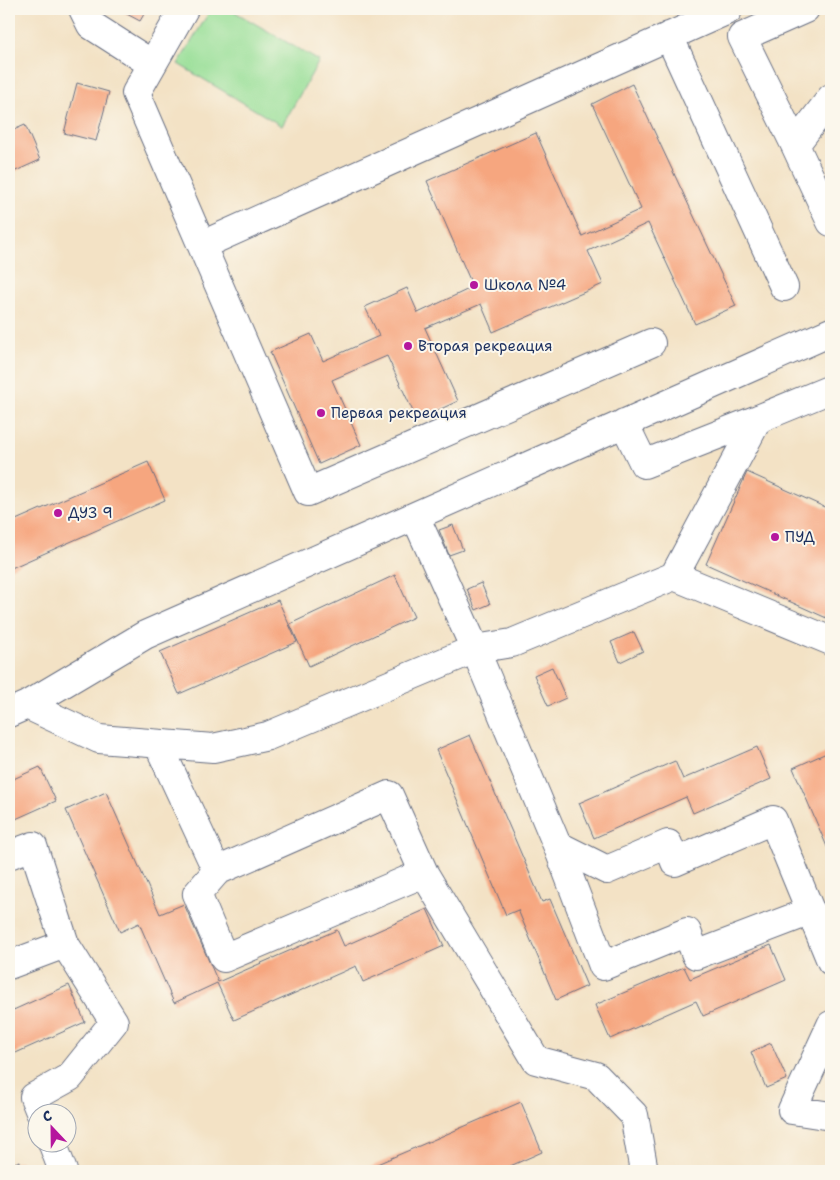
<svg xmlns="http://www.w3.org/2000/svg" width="840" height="1180" font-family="'Shantell Sans',sans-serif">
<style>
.green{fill:#99df98;stroke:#5a877b}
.building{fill:#f6a67f}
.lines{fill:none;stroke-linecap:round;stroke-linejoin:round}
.minor-casing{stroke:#676e82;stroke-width:30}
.minor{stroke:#fff;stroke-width:28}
.poi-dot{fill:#b5179e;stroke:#fbf7ec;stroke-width:2}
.labels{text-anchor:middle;stroke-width:4;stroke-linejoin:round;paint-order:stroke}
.poi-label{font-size:15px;fill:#1b2f5e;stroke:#fbf7ec;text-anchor:start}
</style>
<rect width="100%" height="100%" fill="#fbf7ec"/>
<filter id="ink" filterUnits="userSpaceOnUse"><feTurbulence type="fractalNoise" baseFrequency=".02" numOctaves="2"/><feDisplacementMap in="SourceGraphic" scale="10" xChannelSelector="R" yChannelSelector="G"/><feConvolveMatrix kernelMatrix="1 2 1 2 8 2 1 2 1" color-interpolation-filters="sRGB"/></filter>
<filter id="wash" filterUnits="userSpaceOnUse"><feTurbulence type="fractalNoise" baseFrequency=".0096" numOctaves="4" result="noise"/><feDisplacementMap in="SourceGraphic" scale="20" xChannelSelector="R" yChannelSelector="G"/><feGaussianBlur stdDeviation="1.12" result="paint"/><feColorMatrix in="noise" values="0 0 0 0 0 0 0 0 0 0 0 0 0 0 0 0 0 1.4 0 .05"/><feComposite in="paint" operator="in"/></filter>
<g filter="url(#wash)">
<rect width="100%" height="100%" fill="#f3e2c5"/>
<!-- green -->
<path class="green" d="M 211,9 L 230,9 L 319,61 L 282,126 L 178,64 Z"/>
<g id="blocks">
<!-- building -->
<path class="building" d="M 125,9 L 147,9 L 140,21 L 123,12 Z
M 77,83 L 109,92 L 96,141 L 64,133 Z
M 632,84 L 736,306 L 695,324 L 648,223 L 588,251 L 603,284 L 493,332 L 481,304 L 425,328 L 458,401 L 417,420 L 387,356 L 332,380 L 361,445 L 319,464 L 270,352 L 311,334 L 323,361 L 379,336 L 365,307 L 407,288 L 418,313 L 473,287 L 427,181 L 536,133 L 582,236 L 641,209 L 592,104 Z
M 25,125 L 40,160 L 9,174 L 9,132 Z
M 148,462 L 165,500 L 9,569 L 9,523 Z
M 747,472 L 831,510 L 831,620 L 706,564 Z
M 453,525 L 463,550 L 449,555 L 439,530 Z
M 395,575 L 414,617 L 309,666 L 290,624 Z
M 481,583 L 490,604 L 476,610 L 467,589 Z
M 278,600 L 297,642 L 179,694 L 160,652 Z
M 634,632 L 643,651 L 620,662 L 611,642 Z
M 552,667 L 566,698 L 548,706 L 534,675 Z
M 470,735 L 542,902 L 550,899 L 587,986 L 556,1000 L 518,910 L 506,915 L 436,750 Z
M 757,747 L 771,779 L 693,813 L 686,797 L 594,838 L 579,803 L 675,761 L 683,779 Z
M 831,751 L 831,856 L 793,768 Z
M 40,767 L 56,801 L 9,822 L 9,781 Z
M 106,792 L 160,914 L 184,904 L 218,982 L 337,930 L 344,946 L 427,909 L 444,946 L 363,982 L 356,966 L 234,1020 L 217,983 L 174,1003 L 139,923 L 120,932 L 66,810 Z
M 771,945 L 786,980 L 703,1016 L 696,1001 L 610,1039 L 595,1005 L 684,967 L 690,979 Z
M 69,985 L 85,1022 L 9,1056 L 9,1012 Z
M 771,1043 L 787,1079 L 766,1088 L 751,1052 Z
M 521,1102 L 542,1152 L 499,1171 L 361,1171 Z
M 20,1161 L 24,1171 L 9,1171 L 9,1165 Z"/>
</g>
</g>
<g filter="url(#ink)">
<use href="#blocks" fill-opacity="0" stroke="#676e82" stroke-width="1"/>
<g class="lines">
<defs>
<path id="minor" d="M 83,9 L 91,25 L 152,64
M 184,9 L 136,93 L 308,492 L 651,343
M 669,36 L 784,287
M 831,98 L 795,145 L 831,222
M 795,145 L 742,37 L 805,9
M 202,245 L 728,10
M 624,423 L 644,464 L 758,419
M 415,516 L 831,332
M 674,576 L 758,419 L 831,389
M 27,705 L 145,635 L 415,516 L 475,649 L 557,845 L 607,870 L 668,844 L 675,862 L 773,820 L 831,961
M 9,713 L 27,705 L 99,739 L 213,748 L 268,736 L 475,649 L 512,643 L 674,576 L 831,641
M 158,744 L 217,871 L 389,795 L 424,873 L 536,1060 L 596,1076 L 634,1115 L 644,1171
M 557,845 L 603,966 L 687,932 L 696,955 L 811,911
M 9,855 L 33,846 L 65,944
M 217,871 L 197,894 L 224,958 L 424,873
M 9,965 L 65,944 L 114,1022 L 70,1077 L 34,1097 L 40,1112
M 831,1025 L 792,1110 L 831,1116
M 52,1142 L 63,1171"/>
</defs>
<!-- minor casing -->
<use href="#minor" class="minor-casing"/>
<!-- minor -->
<use href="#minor" class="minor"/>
</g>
</g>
<!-- markers -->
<g class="poi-dot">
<circle cx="474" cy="285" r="5"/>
<circle cx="408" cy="346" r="5"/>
<circle cx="321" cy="413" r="5"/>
<circle cx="58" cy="513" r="5"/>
<circle cx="775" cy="537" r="5"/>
</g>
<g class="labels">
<!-- poi labels -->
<g class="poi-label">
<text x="484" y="290">Школа №4</text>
<text x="418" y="351">Вторая рекреация</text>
<text x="331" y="418">Первая рекреация</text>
<text x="68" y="518">ДУЗ 9</text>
<text x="785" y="542">ПУД</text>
</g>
</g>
<!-- margin -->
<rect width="840" height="1180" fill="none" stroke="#fbf7ec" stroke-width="30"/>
<!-- north arrow -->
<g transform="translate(52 1128) rotate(338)"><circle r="24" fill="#fbf7ec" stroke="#a1a7b3"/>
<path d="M0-4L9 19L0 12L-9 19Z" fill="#b5179e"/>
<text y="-8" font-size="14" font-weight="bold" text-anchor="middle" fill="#1b2f5e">С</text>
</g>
</svg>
